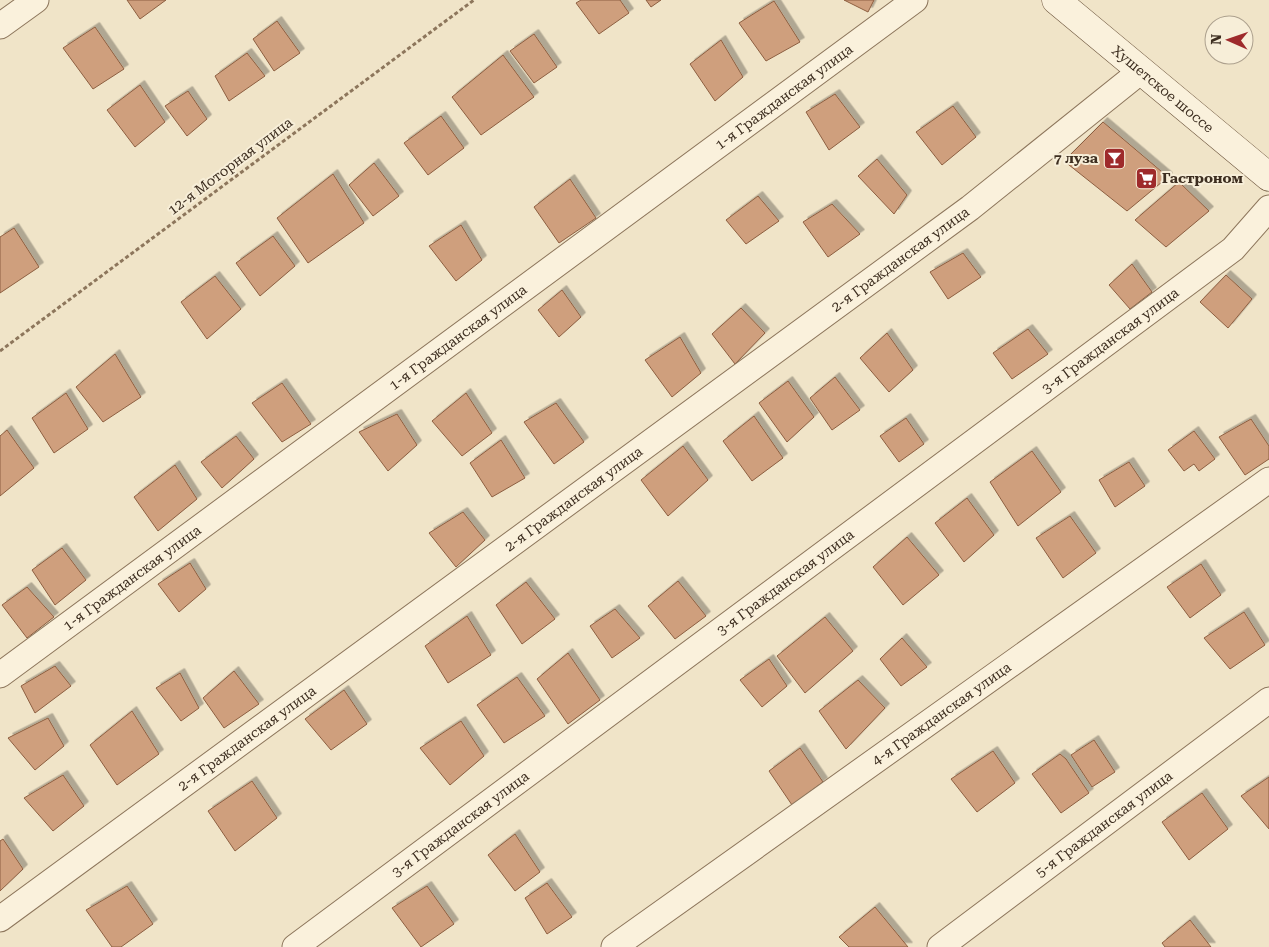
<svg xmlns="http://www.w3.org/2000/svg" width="1269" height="947" font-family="'Roboto Serif',serif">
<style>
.building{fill:#cf9f7d;stroke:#8d5f41;filter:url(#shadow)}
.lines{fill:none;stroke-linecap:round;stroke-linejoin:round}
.minor-casing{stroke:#8d765c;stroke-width:27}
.secondary-casing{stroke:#6f573f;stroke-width:29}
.path{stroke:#8d765c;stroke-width:3;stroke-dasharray:4 2.5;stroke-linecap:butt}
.minor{stroke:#faf1dc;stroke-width:25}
.secondary{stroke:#faf1dc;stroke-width:28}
.labels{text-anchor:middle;stroke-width:4;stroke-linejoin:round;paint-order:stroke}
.street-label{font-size:14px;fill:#3d2e20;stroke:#f7eed8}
.poi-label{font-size:14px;font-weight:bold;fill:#3d2e20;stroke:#f7eed8;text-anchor:end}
</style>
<defs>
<filter id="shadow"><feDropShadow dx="4.5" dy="-4.5" stdDeviation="0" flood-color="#0004"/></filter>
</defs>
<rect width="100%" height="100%" fill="#f0e4c8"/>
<!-- building -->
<path class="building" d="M 127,0 L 166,0 L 140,19 Z
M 581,0 L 620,0 L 629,13 L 599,34 L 576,3 Z
M 646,0 L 661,0 L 651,7 Z
M 844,0 L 874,0 L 868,12 Z
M 774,1 L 800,42 L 766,61 L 739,23 Z
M 277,21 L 300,53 L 274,71 L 253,39 Z
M 95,27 L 124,69 L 93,89 L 63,48 Z
M 534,34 L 557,67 L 534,83 L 510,51 Z
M 721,40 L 743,77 L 715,101 L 690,64 Z
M 247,53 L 265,76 L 229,101 L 215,76 Z
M 503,55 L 534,97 L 481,135 L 452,97 Z
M 140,85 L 165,122 L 135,147 L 107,110 Z
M 188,91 L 207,119 L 187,136 L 165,106 Z
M 835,94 L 860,127 L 829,150 L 806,112 Z
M 953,106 L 976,137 L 942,165 L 916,132 Z
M 441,116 L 464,148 L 428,175 L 404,143 Z
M 1103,122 L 1168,177 L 1127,211 L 1064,161 Z
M 877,159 L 907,195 L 894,214 L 858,176 Z
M 374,163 L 399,196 L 373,216 L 349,185 Z
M 333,174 L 364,223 L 308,263 L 277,218 Z
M 570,179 L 596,218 L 559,243 L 534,207 Z
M 1179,182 L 1209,211 L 1166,247 L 1135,220 Z
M 758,196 L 779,221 L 746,244 L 726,220 Z
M 832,204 L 860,234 L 828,257 L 803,222 Z
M 461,225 L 482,260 L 456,281 L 429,246 Z
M 14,228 L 39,267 L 0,293 L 0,237 Z
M 273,236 L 295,266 L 260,296 L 236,263 Z
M 963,253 L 981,277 L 948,299 L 930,272 Z
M 1132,264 L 1152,292 L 1130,309 L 1109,285 Z
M 1226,275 L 1252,299 L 1228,328 L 1200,302 Z
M 215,276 L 241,309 L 207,339 L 181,302 Z
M 562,290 L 581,317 L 559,337 L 538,310 Z
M 741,308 L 765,333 L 735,364 L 712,334 Z
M 1028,329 L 1048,354 L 1012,379 L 993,353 Z
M 887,333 L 913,370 L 889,392 L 860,358 Z
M 680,337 L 701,373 L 672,397 L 645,360 Z
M 115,354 L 141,397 L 103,422 L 76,387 Z
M 835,377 L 860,410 L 832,430 L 810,398 Z
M 788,381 L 814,417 L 787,442 L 759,403 Z
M 282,383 L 311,424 L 282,442 L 252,403 Z
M 66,393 L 88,429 L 54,453 L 32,418 Z
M 466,393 L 492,433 L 462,456 L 432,421 Z
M 556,403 L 584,442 L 554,464 L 524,422 Z
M 397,414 L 417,445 L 388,471 L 359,432 Z
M 754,416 L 783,458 L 752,481 L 723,441 Z
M 906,418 L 924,444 L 899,462 L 880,436 Z
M 1251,419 L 1269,446 L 1269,459 L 1245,475 L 1219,437 Z
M 7,430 L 34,468 L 0,496 L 0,436 Z
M 1194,431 L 1215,459 L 1199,471 L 1194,464 L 1184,471 L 1168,450 Z
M 236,436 L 254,459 L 222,488 L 201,462 Z
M 501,440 L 525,478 L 492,497 L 470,463 Z
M 683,446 L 708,480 L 668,516 L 641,480 Z
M 1032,451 L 1061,492 L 1018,526 L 990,482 Z
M 1129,462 L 1145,486 L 1115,507 L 1099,480 Z
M 175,465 L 197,499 L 158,531 L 134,497 Z
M 967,498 L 994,535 L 964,562 L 935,523 Z
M 463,512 L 485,540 L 456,567 L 429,533 Z
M 1070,516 L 1096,553 L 1063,578 L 1036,538 Z
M 907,537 L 939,575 L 903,605 L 873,567 Z
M 62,548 L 86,580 L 55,605 L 32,570 Z
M 190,563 L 206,589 L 179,612 L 158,584 Z
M 1201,564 L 1221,595 L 1190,618 L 1167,587 Z
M 678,581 L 706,616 L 675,639 L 648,606 Z
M 526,582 L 555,619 L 522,644 L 496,605 Z
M 27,587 L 54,617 L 27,638 L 2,605 Z
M 615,609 L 640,638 L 612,658 L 590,626 Z
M 1244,612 L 1265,645 L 1230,669 L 1204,638 Z
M 467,616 L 491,655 L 448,683 L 425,646 Z
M 825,617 L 853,651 L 805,693 L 777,656 Z
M 902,638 L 927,667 L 901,686 L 880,659 Z
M 568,653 L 600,700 L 568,724 L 537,679 Z
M 769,659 L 787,686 L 762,707 L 740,680 Z
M 55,666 L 71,686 L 35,713 L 21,686 Z
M 234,671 L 259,704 L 224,728 L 203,698 Z
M 180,673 L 199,708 L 181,721 L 156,688 Z
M 517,677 L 545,716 L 504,743 L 477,705 Z
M 858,680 L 885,708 L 846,749 L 819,711 Z
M 344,690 L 367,724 L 331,750 L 305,719 Z
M 132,711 L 159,754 L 117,785 L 90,745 Z
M 48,718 L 64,746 L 35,770 L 8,738 Z
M 461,721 L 484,756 L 450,785 L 420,748 Z
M 1094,740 L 1115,772 L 1092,787 L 1071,755 Z
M 800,748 L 823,782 L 792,805 L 769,771 Z
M 993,751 L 1015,783 L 977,812 L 951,779 Z
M 1060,754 L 1066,759 L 1089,793 L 1061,813 L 1032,774 Z
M 63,775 L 84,806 L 53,831 L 24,798 Z
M 1269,777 L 1269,829 L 1241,796 Z
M 252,781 L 277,818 L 235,851 L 208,811 Z
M 1202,793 L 1228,829 L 1189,860 L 1162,822 Z
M 515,834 L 540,872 L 515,891 L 488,855 Z
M 3,839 L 23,869 L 0,891 L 0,841 Z
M 547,883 L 572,917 L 547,934 L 525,898 Z
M 127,886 L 153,924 L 121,947 L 112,947 L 86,910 Z
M 427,886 L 454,924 L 421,947 L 392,908 Z
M 875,907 L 908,947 L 849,947 L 839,937 Z
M 1190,920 L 1211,947 L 1165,947 L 1162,943 Z"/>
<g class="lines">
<defs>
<g id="minor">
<path d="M 0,26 L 36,0"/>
<path id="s1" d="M 0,675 L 915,0"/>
<path id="s2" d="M 0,919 L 970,208 L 1141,71"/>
<path id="s3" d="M 295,947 L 1233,249 L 1269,208"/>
<path id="s4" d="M 614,947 L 1269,480"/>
<path id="s5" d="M 940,947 L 1269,700"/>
</g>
<g id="secondary">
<path id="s6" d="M 1056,0 L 1269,177"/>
</g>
</defs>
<!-- minor casing -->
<use href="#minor" class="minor-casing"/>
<!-- secondary casing -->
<use href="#secondary" class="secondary-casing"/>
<!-- path -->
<path class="path" d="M 0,351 L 474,0"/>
<!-- minor -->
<use href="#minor" class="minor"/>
<!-- secondary -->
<use href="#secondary" class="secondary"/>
</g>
<!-- icons -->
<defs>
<symbol id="bar-square" viewBox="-11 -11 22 22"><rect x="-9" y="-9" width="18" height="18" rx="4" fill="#9e2a2b" stroke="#f7eed8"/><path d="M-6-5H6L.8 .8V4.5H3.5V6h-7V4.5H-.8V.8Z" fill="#fff"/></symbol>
<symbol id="supermarket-square" viewBox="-11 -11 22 22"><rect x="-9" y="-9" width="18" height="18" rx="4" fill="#9e2a2b" stroke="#f7eed8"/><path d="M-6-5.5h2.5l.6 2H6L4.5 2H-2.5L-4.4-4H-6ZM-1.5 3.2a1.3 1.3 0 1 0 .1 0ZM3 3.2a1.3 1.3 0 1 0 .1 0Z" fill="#fff"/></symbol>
</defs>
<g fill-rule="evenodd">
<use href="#bar-square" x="1102" y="146" width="25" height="25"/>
<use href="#supermarket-square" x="1134" y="166" width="25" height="25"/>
</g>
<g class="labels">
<!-- street labels -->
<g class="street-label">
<text dy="5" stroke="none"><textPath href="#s6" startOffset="139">Хушетское шоссе</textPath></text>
<text dy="5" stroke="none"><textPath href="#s1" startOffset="974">1-я Гражданская улица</textPath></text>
<text transform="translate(230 166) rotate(-37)" y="5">12-я Моторная улица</text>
<text dy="5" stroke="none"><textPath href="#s2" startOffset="1116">2-я Гражданская улица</textPath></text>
<text dy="5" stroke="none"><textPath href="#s1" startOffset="569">1-я Гражданская улица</textPath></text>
<text dy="5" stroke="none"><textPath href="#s3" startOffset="1016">3-я Гражданская улица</textPath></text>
<text dy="5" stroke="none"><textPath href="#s2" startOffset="711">2-я Гражданская улица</textPath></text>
<text dy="5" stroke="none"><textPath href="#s1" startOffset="164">1-я Гражданская улица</textPath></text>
<text dy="5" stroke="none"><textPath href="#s3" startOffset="611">3-я Гражданская улица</textPath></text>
<text dy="5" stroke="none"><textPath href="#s4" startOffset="402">4-я Гражданская улица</textPath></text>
<text dy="5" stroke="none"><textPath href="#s2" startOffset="306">2-я Гражданская улица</textPath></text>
<text dy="5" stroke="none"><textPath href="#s3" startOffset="206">3-я Гражданская улица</textPath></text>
<text dy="5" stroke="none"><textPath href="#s5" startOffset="205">5-я Гражданская улица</textPath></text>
</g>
<!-- poi labels -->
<g class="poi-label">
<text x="1098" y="163">7 луза</text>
<text x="1162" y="183" text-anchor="start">Гастроном</text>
</g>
</g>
<!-- north arrow -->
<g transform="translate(1229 40) rotate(272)"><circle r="24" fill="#f7eed8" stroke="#ada18e"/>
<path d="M0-4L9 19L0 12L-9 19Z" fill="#9e2a2b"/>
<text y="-8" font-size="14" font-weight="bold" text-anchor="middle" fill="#3d2e20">N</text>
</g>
</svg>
